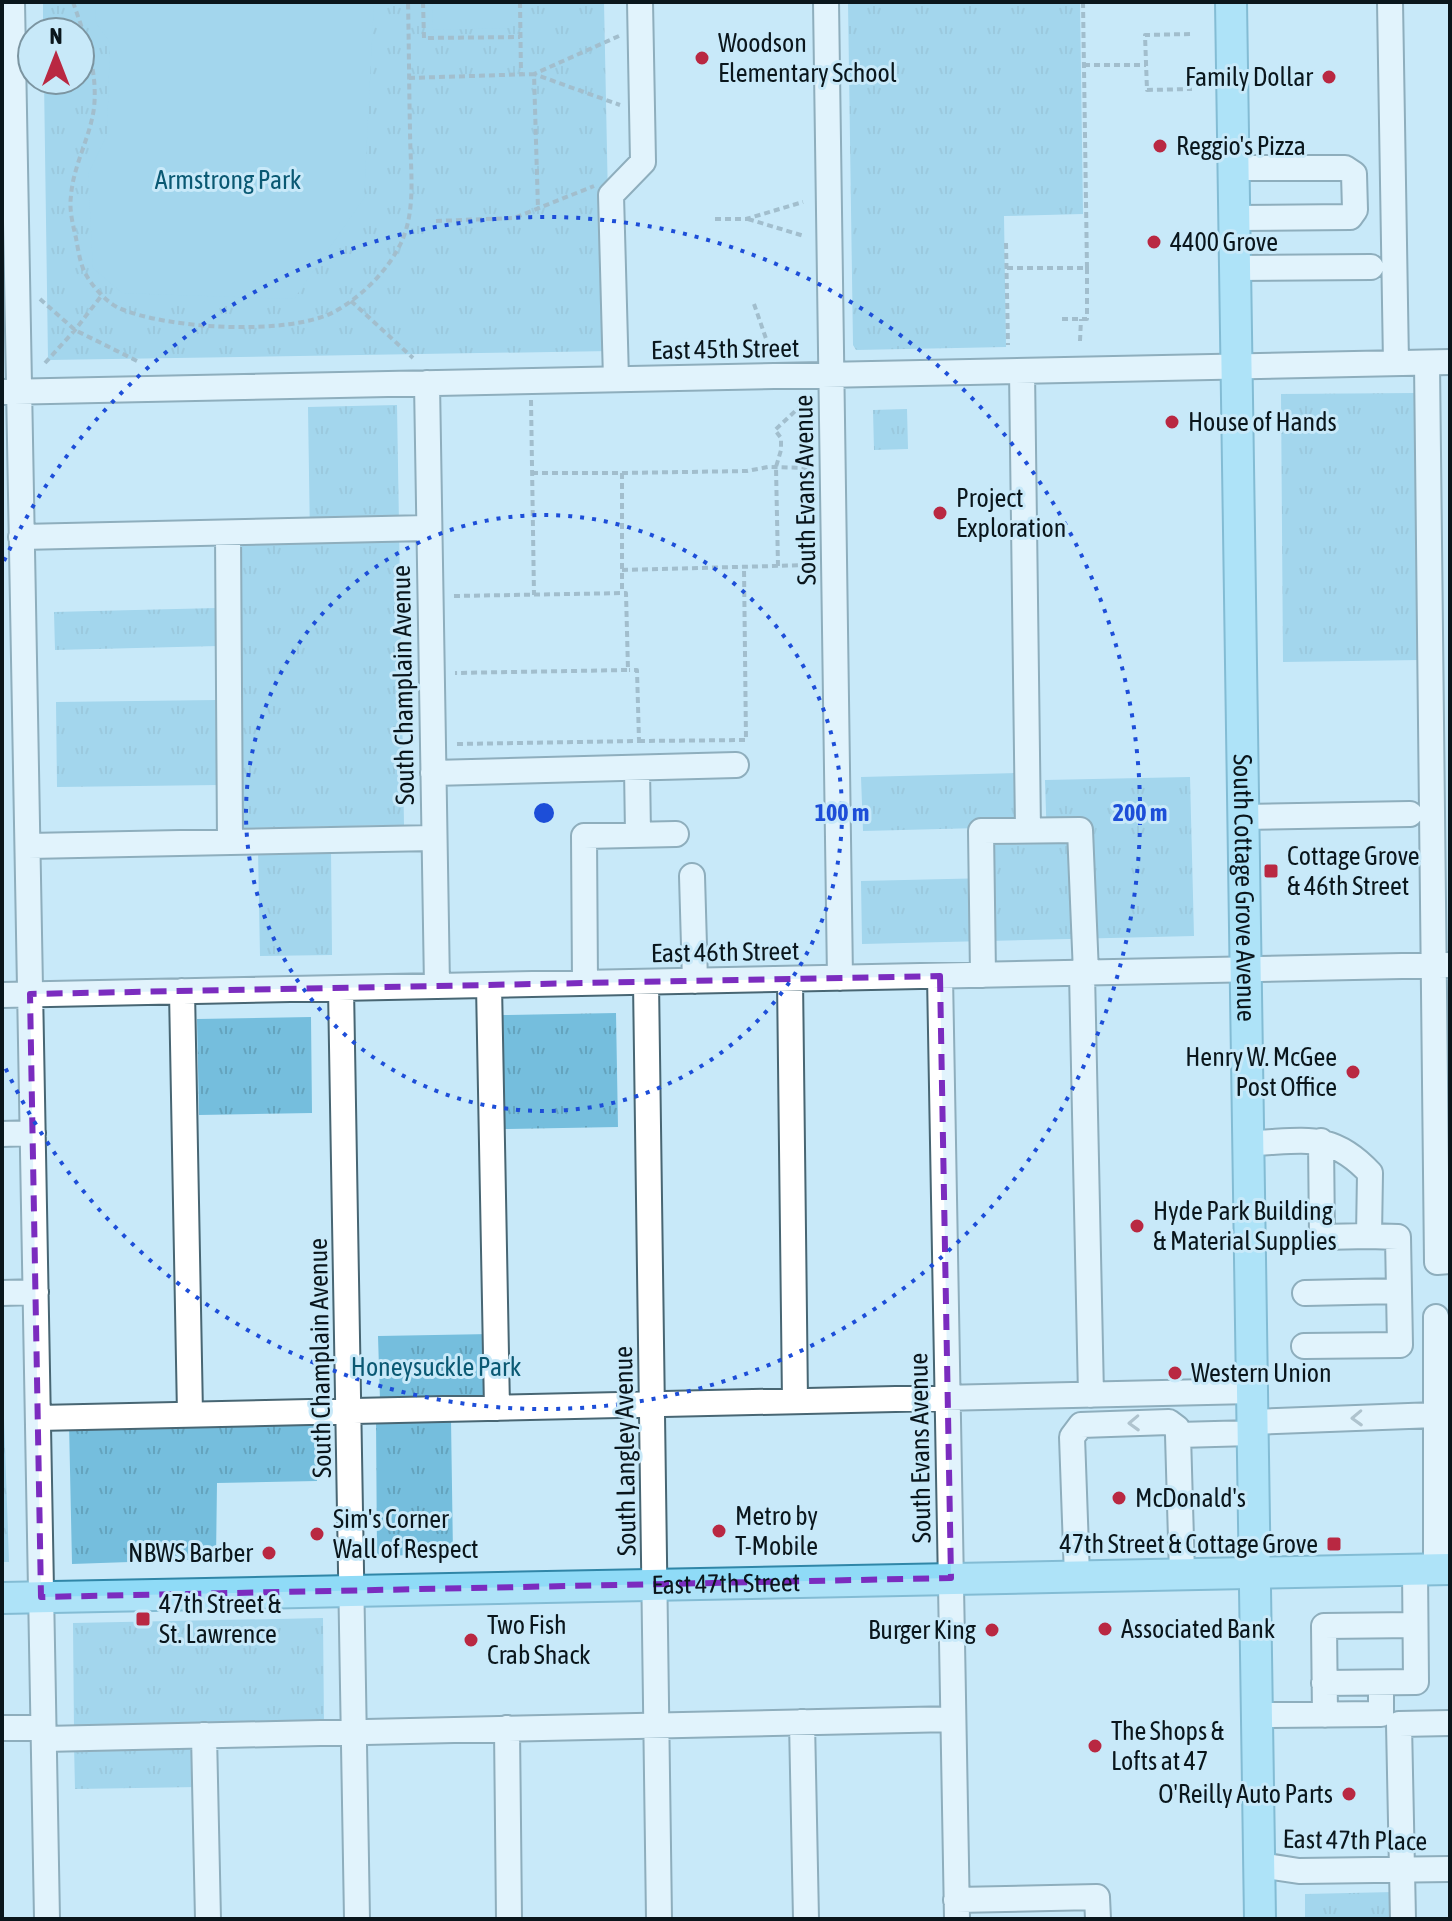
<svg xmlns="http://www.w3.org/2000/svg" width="1452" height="1921" font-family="'Asap Condensed',sans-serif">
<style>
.grass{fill:url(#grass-tufts)}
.garden{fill:#75bedd}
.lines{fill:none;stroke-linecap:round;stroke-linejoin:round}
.minor-casing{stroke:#486673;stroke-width:28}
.major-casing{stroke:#3086a7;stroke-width:34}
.path{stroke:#738b97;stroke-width:4;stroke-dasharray:6 4;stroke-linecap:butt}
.minor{stroke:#fff;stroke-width:24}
.major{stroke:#8fdbf7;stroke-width:30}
.oneway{stroke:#919699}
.marked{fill:none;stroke:#7b2cbf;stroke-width:6;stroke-dasharray:16 10;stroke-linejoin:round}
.ring{fill:none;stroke:#1d4ed8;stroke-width:4;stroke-dasharray:4 8}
.poi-dot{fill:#b92842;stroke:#c8e9f9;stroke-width:3}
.labels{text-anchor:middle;stroke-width:6;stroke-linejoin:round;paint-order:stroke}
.poi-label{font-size:26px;fill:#0a161c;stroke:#c8e9f9;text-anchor:start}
.park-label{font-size:26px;fill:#0a5973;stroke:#c8e9f9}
.street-label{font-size:26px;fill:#0a161c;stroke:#c8e9f9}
.centre{fill:#1d4ed8;stroke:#c8e9f9;stroke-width:4}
.ring-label{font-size:24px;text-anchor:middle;font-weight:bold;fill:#1d4ed8;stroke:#c8e9f9;stroke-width:6;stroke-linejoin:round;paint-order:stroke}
</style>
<defs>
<pattern id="grass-tufts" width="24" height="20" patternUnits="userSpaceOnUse" patternTransform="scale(2)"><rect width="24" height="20" fill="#75bedd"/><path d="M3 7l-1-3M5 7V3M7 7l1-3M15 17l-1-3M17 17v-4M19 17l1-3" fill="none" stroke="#64a3bd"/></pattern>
</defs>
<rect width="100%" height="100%" fill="#c8e9f9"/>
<!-- grass -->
<path class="grass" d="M 43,2 L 604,2 L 611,351 L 48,360 L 44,80 L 80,80 L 80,32 L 43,32 Z
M 848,2 L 1080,2 L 1083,214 L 1004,216 L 1006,347 L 856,350 L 853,345 Z
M 1416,393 L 1420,660 L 1283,662 L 1281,394 Z
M 397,405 L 404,825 L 243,828 L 238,542 L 310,540 L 308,407 Z
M 907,409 L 908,449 L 874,450 L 873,410 Z
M 217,608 L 218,646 L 55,650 L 54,612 Z
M 217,700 L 219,785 L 57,787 L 56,702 Z
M 1021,773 L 1022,827 L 863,831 L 861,777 Z
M 1190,777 L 1194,936 L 862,944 L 861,881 L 991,878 L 990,845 L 1047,844 L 1045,780 Z
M 331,848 L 332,955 L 260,956 L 258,849 Z
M 616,1013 L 618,1127 L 505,1129 L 503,1015 Z
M 311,1017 L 312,1113 L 199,1115 L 197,1019 Z
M 491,1334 L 493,1397 L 380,1400 L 378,1336 Z
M 315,1416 L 317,1481 L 217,1483 L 216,1559 L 72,1564 L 69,1423 Z
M 2,1418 L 4,1418 L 9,1562 L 2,1562 Z
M 376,1419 L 451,1419 L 453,1554 L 377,1556 Z
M 323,1618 L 324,1728 L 74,1732 L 73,1623 Z
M 199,1741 L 198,1787 L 75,1789 L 74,1744 Z
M 1394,1892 L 1395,1919 L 1305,1919 L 1305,1894 Z"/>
<!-- garden -->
<path class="garden" d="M 96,2 L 374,2 L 364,198 L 294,299 L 122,293 L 93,268 L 88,174 L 107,135 L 110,43 L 95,21 Z
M 432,2 L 511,2 L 511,28 L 433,30 Z"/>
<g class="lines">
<defs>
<path id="minor" d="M 12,2 L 47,1919
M 826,2 L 840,978
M 1390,2 L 1396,363
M 1234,168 L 1345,168 L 1354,174 L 1355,210 L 1350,217 L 1234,218
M 1235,268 L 1371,267
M 1427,363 L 1437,1262 L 1450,1261
M 1022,371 L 1028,830
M 616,379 L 611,195 L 643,162 L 640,2
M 427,383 L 437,986
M 2,392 L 1450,362
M 228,533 L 230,842
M 21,537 L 428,528
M 637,768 L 638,834
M 433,773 L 736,765
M 1243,817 L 1410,814
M 28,846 L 434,838
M 692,876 L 695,981
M 1082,973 L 1091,1395
M 983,975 L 981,831 L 1080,830 L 1086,973
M 940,976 L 957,1919
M 790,979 L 795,1401
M 646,982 L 659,1919
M 585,983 L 584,836 L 676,834
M 489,985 L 497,1408
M 341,988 L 357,1919
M 182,991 L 190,1414
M 2,995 L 1450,965
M 2,1134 L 33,1133
M 1248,1143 C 1302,1142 1330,1130 1370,1173 L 1369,1236 L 1322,1237 L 1321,1141
M 2,1293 L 36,1292
M 1305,1293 L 1399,1291
M 1304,1346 L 1400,1345 L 1398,1237 L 1369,1236
M 38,1418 L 1252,1391
M 1252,1422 L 1435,1415
M 1178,1435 L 1252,1433
M 1436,1569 L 1436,1317
M 1077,1576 L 1072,1437 L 1081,1425 L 1169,1422 L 1177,1428 L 1178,1435 L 1182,1574
M 1324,1683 L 1416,1682 L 1415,1569
M 1257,1715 L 1381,1714 L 1381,1683
M 1325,1715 L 1324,1626 L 1415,1625
M 802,1722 L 806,1919
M 2,1728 L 43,1728
M 507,1728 L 509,1919
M 204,1735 L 208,1919
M 44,1739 L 953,1719
M 1260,1865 L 1299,1871 L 1450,1869
M 956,1900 L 1097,1897 L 1098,1919
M 1403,1919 L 1399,1724 L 1450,1723"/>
<g id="major">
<path id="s1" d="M 1231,2 L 1260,1919"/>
<path id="s2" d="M 2,1598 L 1450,1569"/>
</g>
</defs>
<!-- minor casing -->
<use href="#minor" class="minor-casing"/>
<!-- major casing -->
<use href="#major" class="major-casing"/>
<!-- path -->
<path class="path" d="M 73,2 C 85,37 98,70 94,108 C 90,138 73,166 71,196 C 69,210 73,225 76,238 C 78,249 80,263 85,273 C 92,286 106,302 119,308 C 166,329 287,336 334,312 C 361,297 387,272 401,243 C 417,209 410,167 410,130 C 409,87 409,45 408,2
M 423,2 L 424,38 L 520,37
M 520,2 L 521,75
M 1083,2 L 1087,268
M 1190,34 L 1145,35 L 1147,90 L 1192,89
M 619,36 L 534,74 L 620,105
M 1084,65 L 1146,65
M 409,78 L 534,74 L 538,209
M 715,219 L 746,219 L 803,202
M 748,219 L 804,236
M 436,221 L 514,218 L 594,186
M 1006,243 L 1008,345
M 1007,268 L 1087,268 L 1087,319 L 1061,319
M 40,299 L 75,330 L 139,362
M 351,301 L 413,358
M 754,304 L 771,353
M 1080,341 L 1081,319
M 45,363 L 75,330 L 102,295
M 531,400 L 534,595
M 532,473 L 622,473 L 622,593
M 622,473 L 747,471 L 768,467 L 809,468
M 778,566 L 776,467 L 781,450 L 781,438 L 775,430 L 808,399
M 622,570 L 811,565
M 454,596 L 626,593 L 628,670 L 455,673
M 639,741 L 746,740 L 744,567
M 457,744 L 639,741 L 637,670 L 629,670"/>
<!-- minor -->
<use href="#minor" class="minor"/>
<!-- major -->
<use href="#major" class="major"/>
</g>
<!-- one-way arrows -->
<defs><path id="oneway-chevron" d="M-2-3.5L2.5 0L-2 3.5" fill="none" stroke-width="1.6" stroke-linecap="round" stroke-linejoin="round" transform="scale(2)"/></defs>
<g class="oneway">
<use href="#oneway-chevron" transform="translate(1357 1418) rotate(178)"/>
<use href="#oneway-chevron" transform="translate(1134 1423) rotate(178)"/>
</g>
<!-- marked area -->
<path d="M0 0H1452V1921H0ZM 940,976 L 951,1578 L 41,1597 L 30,994 Z" fill="#c8e9f9" fill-opacity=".55" fill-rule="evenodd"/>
<path class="marked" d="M 940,976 L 951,1578 L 41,1597 L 30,994 Z"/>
<!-- distance rings -->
<g class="ring">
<circle cx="544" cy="813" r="298"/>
<path d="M4 561A596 596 0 1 1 4 1065"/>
</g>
<!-- markers -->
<g class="poi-dot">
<circle cx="702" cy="58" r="8"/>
<circle cx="1329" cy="77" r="8"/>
<circle cx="1160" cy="146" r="8"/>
<circle cx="1154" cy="242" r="8"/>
<circle cx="1172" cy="422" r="8"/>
<circle cx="940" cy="513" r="8"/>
<rect x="1263" y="863" width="16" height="16" rx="4"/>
<circle cx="1353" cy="1072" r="8"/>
<circle cx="1137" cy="1226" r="8"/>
<circle cx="1175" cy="1373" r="8"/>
<circle cx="1119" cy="1498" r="8"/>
<circle cx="719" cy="1531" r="8"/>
<circle cx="317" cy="1534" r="8"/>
<rect x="1326" y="1536" width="16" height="16" rx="4"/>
<circle cx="269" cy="1553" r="8"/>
<rect x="135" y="1611" width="16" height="16" rx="4"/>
<circle cx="1105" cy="1629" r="8"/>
<circle cx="992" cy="1630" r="8"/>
<circle cx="471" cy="1640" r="8"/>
<circle cx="1095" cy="1746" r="8"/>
<circle cx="1349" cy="1794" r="8"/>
</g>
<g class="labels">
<!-- poi labels -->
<g class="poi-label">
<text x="718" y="52">Woodson<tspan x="718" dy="30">Elementary School</tspan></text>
<text x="1313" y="86" text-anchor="end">Family Dollar</text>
<text x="1176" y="155">Reggio's Pizza</text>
<text x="1170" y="251">4400 Grove</text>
<text x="1188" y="431">House of Hands</text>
<text x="956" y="507">Project<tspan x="956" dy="30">Exploration</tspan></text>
<text x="1287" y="865">Cottage Grove<tspan x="1287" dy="30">&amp; 46th Street</tspan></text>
<text x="1337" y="1066" text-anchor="end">Henry W. McGee<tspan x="1337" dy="30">Post Office</tspan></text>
<text x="1153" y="1220">Hyde Park Building<tspan x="1153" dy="30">&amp; Material Supplies</tspan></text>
<text x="1191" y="1382">Western Union</text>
<text x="1135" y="1507">McDonald's</text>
<text x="735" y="1525">Metro by<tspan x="735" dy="30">T-Mobile</tspan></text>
<text x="333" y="1528">Sim's Corner<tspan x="333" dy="30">Wall of Respect</tspan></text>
<text x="1318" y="1553" text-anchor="end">47th Street &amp; Cottage Grove</text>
<text x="253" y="1562" text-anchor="end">NBWS Barber</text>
<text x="159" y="1613">47th Street &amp;<tspan x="159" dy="30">St. Lawrence</tspan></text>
<text x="487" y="1634">Two Fish<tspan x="487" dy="30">Crab Shack</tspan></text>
<text x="1121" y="1638">Associated Bank</text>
<text x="976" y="1639" text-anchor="end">Burger King</text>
<text x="1111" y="1740">The Shops &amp;<tspan x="1111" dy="30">Lofts at 47</tspan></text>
<text x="1333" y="1803" text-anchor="end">O'Reilly Auto Parts</text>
</g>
<!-- park labels -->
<g class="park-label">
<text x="228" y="189">Armstrong Park</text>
<text x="436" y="1376">Honeysuckle Park</text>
</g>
<!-- street labels -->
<g class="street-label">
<text transform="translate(725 349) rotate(-1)" y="9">East 45th Street</text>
<text transform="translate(805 490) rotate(-91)" y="9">South Evans Avenue</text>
<text transform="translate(403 685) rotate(-91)" y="9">South Champlain Avenue</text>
<text dy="9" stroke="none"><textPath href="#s1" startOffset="886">South Cottage Grove Avenue</textPath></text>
<text transform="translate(725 952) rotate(-1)" y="9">East 46th Street</text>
<text transform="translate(320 1358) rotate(-91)" y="9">South Champlain Avenue</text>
<text transform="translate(920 1448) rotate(-91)" y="9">South Evans Avenue</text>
<text transform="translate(625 1451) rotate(-91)" y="9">South Langley Avenue</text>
<text dy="9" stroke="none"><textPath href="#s2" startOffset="724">East 47th Street</textPath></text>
<text transform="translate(1355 1840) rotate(1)" y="9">East 47th Place</text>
</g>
</g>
<circle cx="544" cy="813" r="12" class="centre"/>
<g class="ring-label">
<text x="842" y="821">100 m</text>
<text x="1140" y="821">200 m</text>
</g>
<!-- border -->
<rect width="1452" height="1921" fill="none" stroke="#0a161c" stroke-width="8"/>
<!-- north arrow -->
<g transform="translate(56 56)"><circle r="38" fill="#c8e9f9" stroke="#7c95a1" stroke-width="2"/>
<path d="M0-6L14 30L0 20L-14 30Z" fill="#b92842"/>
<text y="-12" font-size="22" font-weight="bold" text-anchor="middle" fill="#0a161c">N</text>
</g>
</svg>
